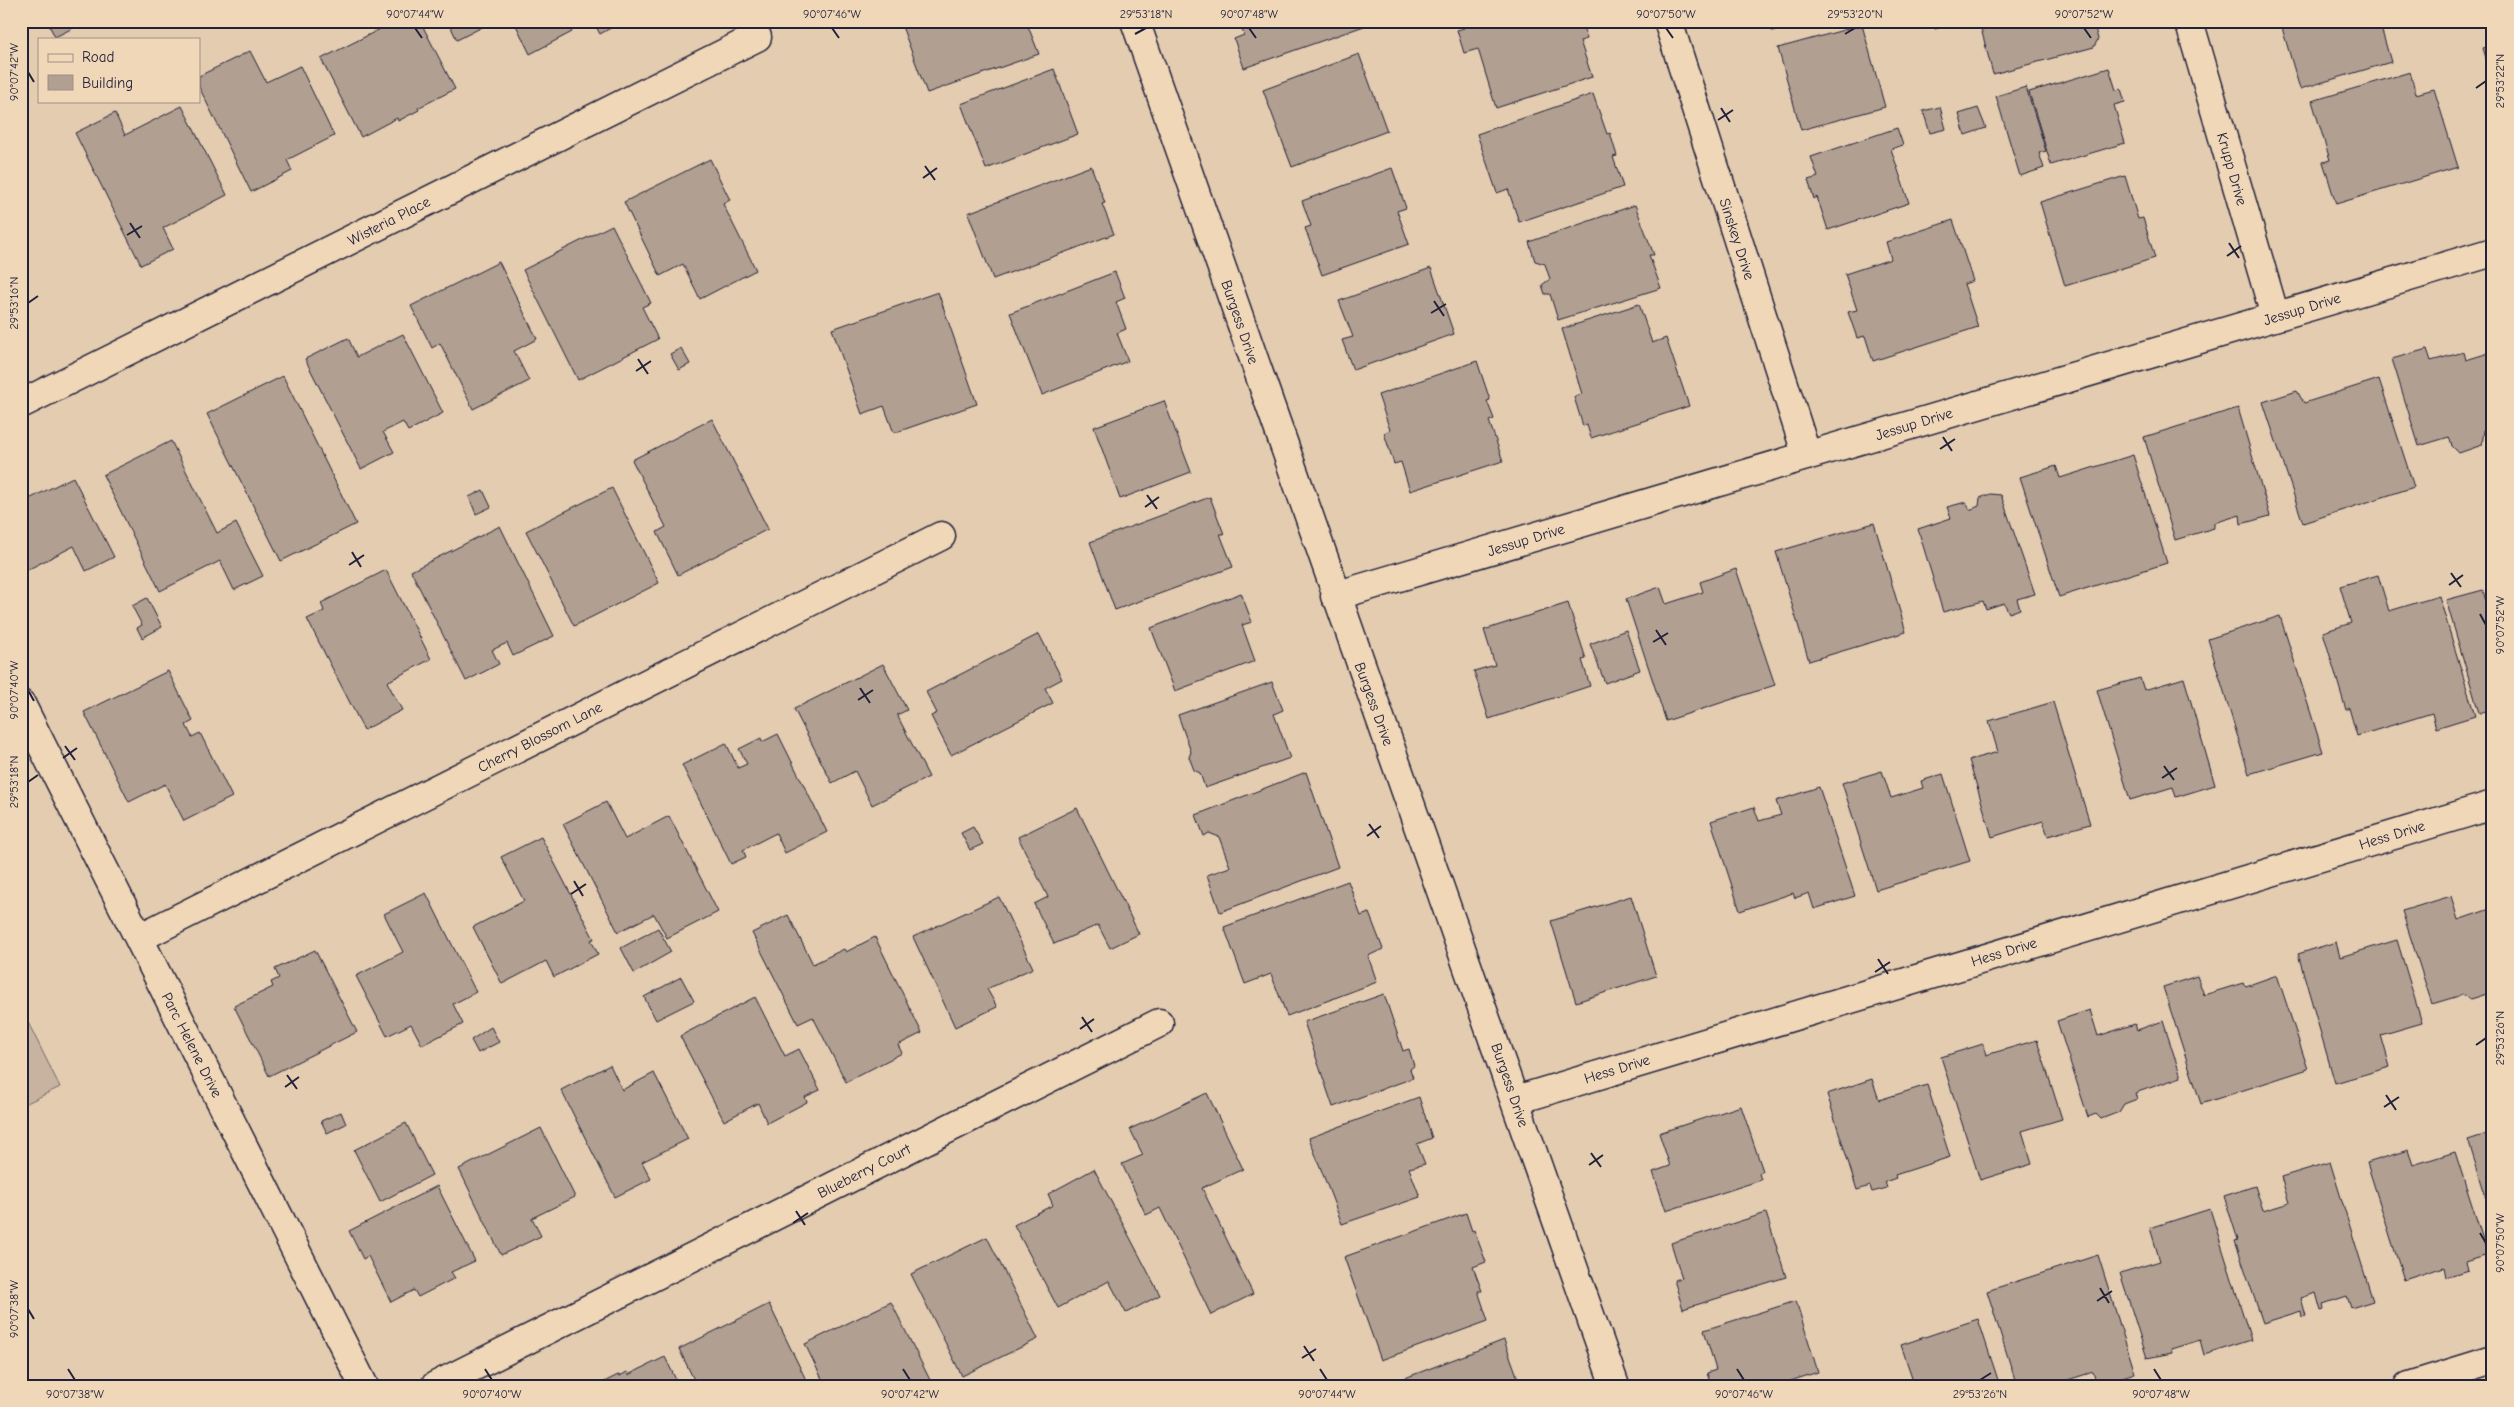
<svg xmlns="http://www.w3.org/2000/svg" width="2514" height="1407" font-family="'Comic Neue',sans-serif">
<style>
.green{fill:#c7b39f;stroke:#746a6d}
.building{fill:#b19f91;stroke:#22223b}
.lines{fill:none;stroke-linecap:round;stroke-linejoin:round}
.street-casing{stroke:#22223b;stroke-width:31}
.street{stroke:#f0d7b8;stroke-width:28}
.ticks{fill:none;stroke:#22223b;stroke-width:2}
.labels{text-anchor:middle;stroke-width:4;stroke-linejoin:round;paint-order:stroke}
.street-label{font-size:15px;fill:#22223b;stroke:#f0d7b8}
.neatline{fill:none;stroke:#22223b;stroke-width:2}
.ticks-label{font-size:12px;text-anchor:middle;fill:#22223b}
</style>
<rect width="100%" height="100%" fill="#e4ccb0"/>
<filter id="ink" filterUnits="userSpaceOnUse"><feTurbulence type="fractalNoise" baseFrequency=".02" numOctaves="2"/><feDisplacementMap in="SourceGraphic" scale="10" xChannelSelector="R" yChannelSelector="G"/><feConvolveMatrix kernelMatrix="1 2 1 2 8 2 1 2 1" color-interpolation-filters="sRGB"/></filter>
<g filter="url(#ink)">
<!-- green -->
<path class="green" d="M 21,1008 L 60,1087 L 21,1106 Z"/>
<!-- building -->
<path class="building" d="M 47,21 L 87,21 L 55,37 Z
M 396,21 L 420,21 L 455,89 L 418,108 L 419,110 L 398,121 L 397,118 L 361,137 L 321,59 Z
M 448,21 L 494,21 L 457,40 Z
M 514,21 L 566,21 L 572,32 L 530,54 Z
M 593,21 L 623,21 L 600,34 Z
M 900,21 L 1026,21 L 1039,54 L 927,93 Z
M 1239,21 L 1365,21 L 1367,25 L 1244,68 L 1234,39 L 1244,35 Z
M 1462,21 L 1581,21 L 1587,39 L 1580,41 L 1592,77 L 1496,108 L 1478,49 L 1464,53 L 1457,30 L 1464,28 Z
M 1769,21 L 1803,21 L 1772,31 Z
M 1933,21 L 1953,21 L 1954,23 L 1935,29 Z
M 1979,21 L 2093,21 L 2098,39 L 2094,47 L 1993,74 Z
M 2280,21 L 2379,21 L 2391,62 L 2300,89 Z
M 1862,25 L 1885,107 L 1801,130 L 1778,48 Z
M 2493,45 L 2493,82 L 2483,48 Z
M 250,51 L 266,82 L 300,66 L 334,136 L 287,160 L 292,171 L 251,192 L 199,87 L 199,76 Z
M 1359,54 L 1387,131 L 1292,167 L 1263,90 Z
M 2109,68 L 2116,90 L 2121,89 L 2125,102 L 2114,105 L 2125,143 L 2051,165 L 2029,92 Z
M 1054,69 L 1078,134 L 986,169 L 961,104 Z
M 2410,72 L 2416,94 L 2434,89 L 2458,167 L 2336,204 L 2323,162 L 2330,160 L 2312,101 Z
M 2026,87 L 2046,151 L 2039,153 L 2044,168 L 2020,176 L 1996,96 Z
M 1593,94 L 1607,134 L 1610,133 L 1617,156 L 1613,157 L 1623,187 L 1519,222 L 1508,189 L 1497,193 L 1477,134 Z
M 182,106 L 227,195 L 163,228 L 173,249 L 141,265 L 75,133 L 115,113 L 125,135 Z
M 1940,107 L 1946,129 L 1930,133 L 1923,111 Z
M 1978,108 L 1986,128 L 1965,135 L 1959,114 Z
M 1897,128 L 1903,145 L 1891,149 L 1909,203 L 1828,230 L 1817,197 L 1814,199 L 1808,180 L 1818,177 L 1811,157 Z
M 710,159 L 730,200 L 723,204 L 756,270 L 700,299 L 683,264 L 660,276 L 624,202 Z
M 1091,166 L 1105,203 L 1102,204 L 1114,234 L 993,279 L 968,213 Z
M 1392,168 L 1406,208 L 1397,211 L 1409,244 L 1322,275 L 1305,228 L 1311,226 L 1302,201 Z
M 2125,176 L 2138,219 L 2143,218 L 2155,258 L 2065,286 L 2040,202 Z
M 1635,205 L 1654,255 L 1649,255 L 1661,288 L 1558,320 L 1550,294 L 1545,294 L 1542,285 L 1550,279 L 1545,264 L 1535,261 L 1529,242 Z
M 1953,220 L 1973,281 L 1964,284 L 1978,327 L 1873,361 L 1865,336 L 1857,338 L 1848,312 L 1857,310 L 1845,274 L 1891,259 L 1886,242 Z
M 612,225 L 651,303 L 642,307 L 658,339 L 578,380 L 523,270 Z
M 499,262 L 537,339 L 514,351 L 529,381 L 473,409 L 440,343 L 432,348 L 411,306 Z
M 1431,268 L 1454,334 L 1353,370 L 1342,340 L 1353,337 L 1339,301 Z
M 1115,272 L 1125,298 L 1116,302 L 1126,329 L 1117,333 L 1128,361 L 1042,395 L 1010,313 Z
M 938,292 L 977,404 L 894,433 L 884,406 L 862,414 L 832,329 Z
M 1639,304 L 1652,343 L 1666,338 L 1689,406 L 1591,438 L 1587,425 L 1583,426 L 1574,397 L 1582,394 L 1562,329 Z
M 403,334 L 443,413 L 408,431 L 403,422 L 383,432 L 394,452 L 361,469 L 305,359 L 348,338 L 357,357 Z
M 681,348 L 690,364 L 679,370 L 670,354 Z
M 2427,349 L 2431,361 L 2464,352 L 2466,360 L 2492,352 L 2493,427 L 2484,430 L 2482,445 L 2459,453 L 2452,446 L 2449,437 L 2419,446 L 2392,359 Z
M 1477,361 L 1490,400 L 1487,401 L 1494,419 L 1489,421 L 1503,461 L 1410,491 L 1401,462 L 1394,464 L 1384,433 L 1390,430 L 1378,395 Z
M 283,376 L 356,524 L 281,561 L 207,414 Z
M 2379,379 L 2414,487 L 2303,523 L 2263,402 L 2297,391 L 2304,403 Z
M 1164,401 L 1191,472 L 1120,499 L 1094,427 Z
M 2238,408 L 2270,516 L 2241,524 L 2240,515 L 2214,523 L 2214,528 L 2175,540 L 2144,437 Z
M 712,419 L 768,529 L 678,575 L 657,532 L 666,527 L 632,460 Z
M 171,441 L 217,533 L 236,523 L 263,576 L 234,590 L 220,561 L 160,591 L 103,475 Z
M 2133,455 L 2167,563 L 2059,597 L 2020,477 L 2056,466 L 2060,478 Z
M 73,477 L 114,557 L 86,571 L 74,546 L 21,573 L 21,503 Z
M 612,488 L 659,583 L 574,626 L 526,531 Z
M 483,490 L 491,507 L 476,514 L 469,497 Z
M 1990,494 L 2001,495 L 2035,594 L 2017,599 L 2020,609 L 2009,613 L 2004,603 L 1986,609 L 1983,601 L 1943,612 L 1918,529 L 1951,518 L 1947,507 L 1966,502 L 1970,510 L 1979,506 L 1980,498 Z
M 1210,497 L 1224,534 L 1220,534 L 1233,567 L 1115,610 L 1090,542 Z
M 1874,523 L 1906,632 L 1809,661 L 1776,552 Z
M 500,526 L 554,636 L 513,656 L 507,643 L 492,650 L 499,664 L 466,681 L 411,571 Z
M 1736,569 L 1775,685 L 1666,721 L 1626,599 L 1660,587 L 1666,604 L 1703,592 L 1700,582 Z
M 386,570 L 431,659 L 387,682 L 402,710 L 364,730 L 307,619 L 324,611 L 321,603 Z
M 2378,575 L 2389,611 L 2439,596 L 2475,716 L 2436,728 L 2432,713 L 2357,736 L 2349,708 L 2346,710 L 2323,632 L 2351,623 L 2340,586 Z
M 2483,590 L 2487,606 L 2493,605 L 2493,709 L 2479,713 L 2446,600 Z
M 1241,593 L 1252,622 L 1242,625 L 1255,661 L 1175,691 L 1151,628 Z
M 147,598 L 162,627 L 142,638 L 137,628 L 142,625 L 132,606 Z
M 1568,603 L 1586,659 L 1582,660 L 1590,686 L 1489,719 L 1474,671 L 1495,665 L 1484,630 Z
M 2280,616 L 2323,752 L 2249,774 L 2208,639 Z
M 1626,630 L 1640,670 L 1605,683 L 1590,644 Z
M 1039,634 L 1062,679 L 1045,688 L 1053,703 L 951,755 L 931,716 L 937,713 L 926,692 Z
M 883,664 L 907,710 L 897,715 L 929,777 L 872,805 L 855,771 L 832,783 L 794,709 Z
M 168,671 L 193,721 L 186,725 L 192,737 L 200,733 L 232,797 L 184,821 L 165,784 L 129,802 L 84,712 Z
M 2140,678 L 2144,690 L 2184,678 L 2215,785 L 2176,797 L 2173,787 L 2130,800 L 2097,690 Z
M 1272,682 L 1283,710 L 1274,714 L 1290,758 L 1205,788 L 1200,773 L 1194,770 L 1189,757 L 1191,752 L 1178,715 Z
M 2053,702 L 2090,824 L 2048,836 L 2043,821 L 1992,837 L 1969,760 L 1998,752 L 1989,721 Z
M 778,734 L 827,832 L 785,853 L 776,833 L 743,850 L 746,857 L 731,864 L 682,765 L 726,743 L 738,768 L 747,764 L 739,749 L 761,738 L 762,742 Z
M 1882,771 L 1891,798 L 1923,788 L 1921,781 L 1943,774 L 1970,861 L 1876,890 L 1842,783 Z
M 1306,772 L 1338,867 L 1220,912 L 1207,875 L 1230,867 L 1219,837 L 1209,833 L 1204,836 L 1196,815 Z
M 1819,787 L 1855,896 L 1814,909 L 1809,893 L 1795,898 L 1793,893 L 1740,911 L 1711,821 L 1754,807 L 1759,821 L 1781,815 L 1776,801 Z
M 606,802 L 625,839 L 669,816 L 718,912 L 667,938 L 654,914 L 618,932 L 563,824 Z
M 1077,808 L 1139,934 L 1110,948 L 1098,925 L 1054,944 L 1034,904 L 1048,897 L 1018,837 Z
M 973,827 L 983,844 L 970,850 L 961,833 Z
M 541,837 L 594,939 L 591,940 L 598,954 L 554,977 L 546,961 L 502,984 L 473,927 L 524,901 L 501,857 Z
M 1348,881 L 1361,916 L 1369,913 L 1383,949 L 1368,956 L 1377,982 L 1287,1016 L 1271,974 L 1245,984 L 1224,927 Z
M 426,893 L 476,992 L 453,1004 L 463,1024 L 422,1045 L 411,1024 L 387,1036 L 356,976 L 403,952 L 384,914 Z
M 1631,896 L 1656,976 L 1576,1002 L 1551,921 Z
M 2451,896 L 2458,920 L 2493,908 L 2493,988 L 2490,993 L 2471,999 L 2462,995 L 2432,1004 L 2402,911 Z
M 999,897 L 1033,968 L 987,989 L 997,1007 L 955,1027 L 913,937 Z
M 788,915 L 813,964 L 844,949 L 846,952 L 875,937 L 922,1033 L 898,1045 L 902,1053 L 846,1082 L 813,1017 L 798,1024 L 752,933 Z
M 658,928 L 671,952 L 634,973 L 621,948 Z
M 2397,940 L 2422,1023 L 2381,1035 L 2390,1067 L 2335,1083 L 2298,954 L 2336,942 L 2340,957 Z
M 315,950 L 357,1032 L 269,1076 L 234,1006 L 273,987 L 271,982 L 279,978 L 275,969 Z
M 2277,975 L 2308,1069 L 2201,1104 L 2163,987 L 2197,976 L 2204,995 L 2243,983 L 2246,986 Z
M 681,977 L 694,1001 L 656,1020 L 644,997 Z
M 1384,994 L 1403,1051 L 1409,1049 L 1414,1066 L 1410,1069 L 1413,1078 L 1333,1107 L 1304,1022 Z
M 755,997 L 785,1056 L 799,1049 L 820,1090 L 805,1097 L 807,1102 L 767,1123 L 758,1103 L 724,1121 L 680,1036 Z
M 2090,1010 L 2098,1036 L 2135,1024 L 2137,1030 L 2163,1021 L 2181,1077 L 2135,1093 L 2137,1099 L 2124,1104 L 2119,1112 L 2101,1119 L 2096,1114 L 2088,1117 L 2057,1021 Z
M 491,1027 L 499,1042 L 478,1053 L 471,1040 Z
M 2037,1040 L 2062,1119 L 2022,1131 L 2032,1164 L 1980,1180 L 1941,1057 L 1983,1044 L 1986,1055 Z
M 610,1065 L 622,1090 L 654,1073 L 688,1139 L 642,1162 L 651,1179 L 615,1197 L 561,1090 Z
M 1872,1079 L 1879,1100 L 1927,1085 L 1950,1157 L 1895,1175 L 1896,1178 L 1885,1182 L 1887,1188 L 1872,1192 L 1870,1186 L 1857,1190 L 1827,1094 Z
M 1207,1093 L 1243,1169 L 1202,1188 L 1253,1294 L 1211,1315 L 1160,1208 L 1146,1215 L 1122,1164 L 1143,1155 L 1130,1129 Z
M 1419,1097 L 1432,1138 L 1417,1144 L 1425,1164 L 1409,1168 L 1420,1197 L 1342,1224 L 1309,1138 Z
M 1741,1106 L 1763,1171 L 1759,1173 L 1761,1180 L 1666,1211 L 1653,1172 L 1670,1166 L 1659,1133 Z
M 341,1112 L 346,1124 L 327,1133 L 321,1121 Z
M 406,1123 L 432,1175 L 380,1202 L 354,1150 Z
M 541,1128 L 575,1197 L 532,1218 L 541,1236 L 501,1255 L 459,1169 Z
M 2493,1132 L 2493,1219 L 2468,1140 Z
M 2408,1150 L 2413,1165 L 2455,1152 L 2488,1255 L 2466,1262 L 2468,1270 L 2446,1277 L 2444,1267 L 2404,1280 L 2367,1163 Z
M 2330,1162 L 2373,1301 L 2351,1308 L 2347,1296 L 2323,1304 L 2324,1310 L 2321,1311 L 2316,1293 L 2301,1298 L 2306,1316 L 2302,1317 L 2301,1311 L 2263,1323 L 2235,1241 L 2238,1240 L 2224,1196 L 2255,1186 L 2263,1211 L 2289,1203 L 2281,1177 Z
M 1094,1169 L 1160,1295 L 1126,1313 L 1109,1281 L 1058,1308 L 1014,1225 L 1053,1205 L 1048,1194 Z
M 437,1186 L 475,1261 L 451,1272 L 455,1278 L 418,1297 L 414,1290 L 391,1302 L 368,1256 L 363,1259 L 349,1231 Z
M 2210,1209 L 2251,1340 L 2204,1355 L 2200,1340 L 2171,1349 L 2172,1353 L 2147,1358 L 2120,1273 L 2160,1261 L 2150,1228 Z
M 1466,1213 L 1472,1231 L 1474,1230 L 1486,1262 L 1473,1267 L 1482,1291 L 1478,1291 L 1488,1321 L 1381,1360 L 1344,1257 Z
M 1766,1213 L 1786,1277 L 1683,1309 L 1674,1280 L 1682,1278 L 1671,1243 Z
M 987,1237 L 1038,1339 L 962,1376 L 911,1274 Z
M 2098,1255 L 2135,1373 L 2097,1385 L 2093,1372 L 2052,1385 L 2051,1381 L 2035,1386 L 2017,1386 L 1987,1291 Z
M 1796,1301 L 1818,1372 L 1775,1386 L 1711,1386 L 1707,1373 L 1716,1370 L 1704,1330 Z
M 891,1302 L 931,1382 L 923,1386 L 822,1386 L 824,1383 L 805,1344 Z
M 769,1304 L 809,1386 L 697,1386 L 679,1349 Z
M 1978,1319 L 2000,1386 L 1915,1386 L 1901,1345 Z
M 1504,1340 L 1519,1381 L 1507,1386 L 1393,1386 L 1392,1383 Z
M 665,1357 L 679,1386 L 596,1386 L 618,1375 L 620,1376 L 627,1372 L 628,1375 Z"/>
<g class="lines">
<defs>
<path id="street" d="M 1135,21 L 1615,1386
M 1668,21 L 1807,456
M 2189,21 L 2275,316
M 21,404 L 757,37
M 1335,596 L 2493,252
M 21,704 L 364,1386
M 139,938 L 941,536
M 1516,1100 L 2493,805
M 435,1386 L 1159,1023
M 2409,1386 L 2493,1360"/>
</defs>
<!-- street casing -->
<use href="#street" class="street-casing"/>
<!-- street -->
<use href="#street" class="street"/>
</g>
</g>
<!-- ticks -->
<path class="ticks" d="M 415,28 L 422,38M 832,28 L 839,38M 1249,28 L 1256,38M 1666,28 L 1673,38M 2084,28 L 2091,38M 1135,34 L 1146,28M 1845,34 L 1855,28M 28,72 L 34,82M 2476,88 L 2486,81M 1721,108 L 1730,122M 1718,120 L 1733,110M 925,166 L 935,180M 923,178 L 937,168M 130,223 L 140,238M 127,235 L 142,226M 2229,243 L 2239,258M 2227,256 L 2241,246M 1434,301 L 1444,316M 28,303 L 38,296M 1431,313 L 1446,304M 638,359 L 648,374M 636,371 L 651,361M 1943,437 L 1952,451M 1940,449 L 1955,439M 1147,495 L 1157,509M 1145,507 L 1159,497M 352,552 L 361,567M 349,565 L 364,555M 2451,573 L 2461,587M 2449,585 L 2463,575M 2480,614 L 2486,625M 1656,630 L 1666,645M 1653,642 L 1668,633M 860,688 L 870,703M 28,690 L 34,701M 858,700 L 873,690M 65,746 L 75,760M 63,758 L 77,748M 2164,766 L 2174,780M 2162,778 L 2177,768M 28,782 L 38,775M 1369,824 L 1379,838M 1367,836 L 1381,826M 574,881 L 583,896M 571,894 L 586,884M 1878,959 L 1888,974M 1875,972 L 1890,962M 1082,1017 L 1092,1032M 1080,1029 L 1094,1019M 2476,1045 L 2486,1038M 287,1075 L 297,1089M 285,1087 L 299,1077M 2386,1095 L 2396,1110M 2384,1107 L 2399,1097M 1591,1153 L 1601,1167M 1589,1165 L 1603,1155M 796,1211 L 805,1225M 793,1223 L 808,1213M 2480,1233 L 2486,1243M 2100,1288 L 2109,1303M 2097,1301 L 2112,1291M 28,1309 L 34,1319M 1304,1346 L 1314,1361M 1302,1358 L 1316,1349M 68,1369 L 75,1380M 485,1369 L 492,1380M 903,1369 L 910,1380M 1320,1369 L 1327,1380M 1737,1369 L 1744,1380M 2154,1369 L 2161,1380M 1980,1380 L 1991,1373"/>
<g class="labels">
<!-- street labels -->
<g class="street-label">
<text transform="translate(2232 169) rotate(74)" y="5">Krupp Drive</text>
<text transform="translate(389 221) rotate(-27)" y="5">Wisteria Place</text>
<text transform="translate(1737 239) rotate(72)" y="5">Sinskey Drive</text>
<text transform="translate(2302 309) rotate(-17)" y="5">Jessup Drive</text>
<text transform="translate(1240 322) rotate(71)" y="5">Burgess Drive</text>
<text transform="translate(1914 424) rotate(-17)" y="5">Jessup Drive</text>
<text transform="translate(1526 540) rotate(-17)" y="5">Jessup Drive</text>
<text transform="translate(1374 704) rotate(70)" y="5">Burgess Drive</text>
<text transform="translate(540 737) rotate(-27)" y="5">Cherry Blossom Lane</text>
<text transform="translate(2392 835) rotate(-17)" y="5">Hess Drive</text>
<text transform="translate(2004 952) rotate(-17)" y="5">Hess Drive</text>
<text transform="translate(192 1045) rotate(63)" y="5">Parc Helene Drive</text>
<text transform="translate(1617 1069) rotate(-17)" y="5">Hess Drive</text>
<text transform="translate(1510 1085) rotate(71)" y="5">Burgess Drive</text>
<text transform="translate(864 1171) rotate(-27)" y="5">Blueberry Court</text>
</g>
</g>
<!-- margin -->
<rect width="2514" height="1407" fill="none" stroke="#f0d7b8" stroke-width="55"/>
<!-- legend -->
<rect x="38" y="38" width="162" height="65" fill="#f0d7b8" stroke="#9e8f86"/>
<rect x="48" y="54" width="25" height="8" fill="#f0d7b8" stroke="#9e8f86"/>
<text x="82" y="62" font-size="15" fill="#22223b">Road</text>
<rect x="48" y="75" width="25" height="15" fill="#b19f91" stroke="#9e8f86"/>
<text x="82" y="88" font-size="15" fill="#22223b">Building</text>
<rect x="28" y="28" width="2458" height="1352" class="neatline"/>
<g class="ticks-label">
<text x="415" y="18">90°07'44"W</text>
<text x="832" y="18">90°07'46"W</text>
<text x="1146" y="18">29°53'18"N</text>
<text x="1249" y="18">90°07'48"W</text>
<text x="1666" y="18">90°07'50"W</text>
<text x="1855" y="18">29°53'20"N</text>
<text x="2084" y="18">90°07'52"W</text>
<text transform="translate(14 72) rotate(-90)" y="4">90°07'42"W</text>
<text transform="translate(2500 81) rotate(-90)" y="4">29°53'22"N</text>
<text transform="translate(14 303) rotate(-90)" y="4">29°53'16"N</text>
<text transform="translate(2500 625) rotate(-90)" y="4">90°07'52"W</text>
<text transform="translate(14 690) rotate(-90)" y="4">90°07'40"W</text>
<text transform="translate(14 782) rotate(-90)" y="4">29°53'18"N</text>
<text transform="translate(2500 1038) rotate(-90)" y="4">29°53'26"N</text>
<text transform="translate(2500 1243) rotate(-90)" y="4">90°07'50"W</text>
<text transform="translate(14 1309) rotate(-90)" y="4">90°07'38"W</text>
<text x="75" y="1398">90°07'38"W</text>
<text x="492" y="1398">90°07'40"W</text>
<text x="910" y="1398">90°07'42"W</text>
<text x="1327" y="1398">90°07'44"W</text>
<text x="1744" y="1398">90°07'46"W</text>
<text x="1980" y="1398">29°53'26"N</text>
<text x="2161" y="1398">90°07'48"W</text>
</g>
</svg>
